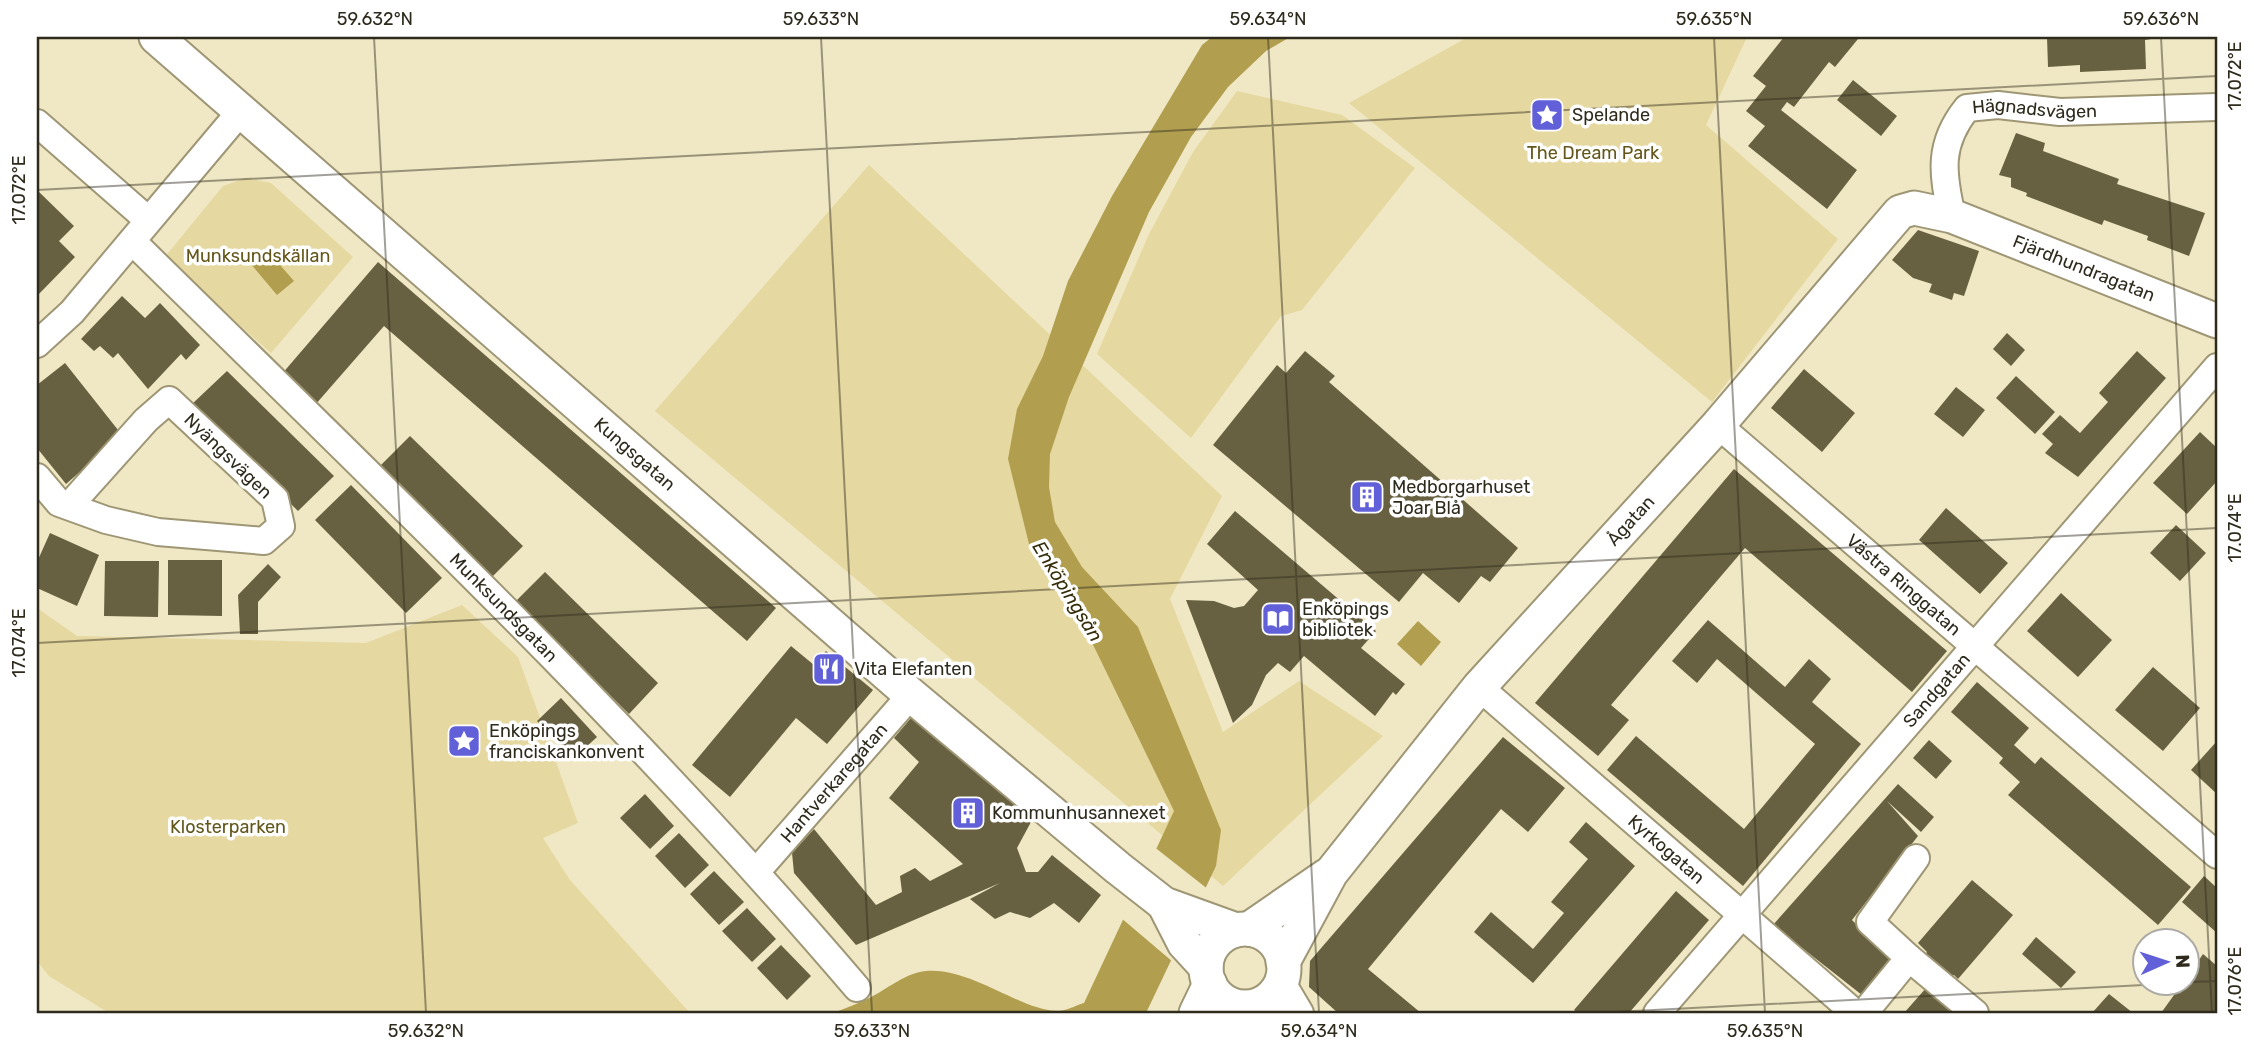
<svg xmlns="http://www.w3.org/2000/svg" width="2254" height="1050" font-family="Rubik,sans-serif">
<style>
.green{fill:#e5d8a0}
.water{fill:#b19f4f}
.pier{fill:#f0e8c4}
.building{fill:#686141}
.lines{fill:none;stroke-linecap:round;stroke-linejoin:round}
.minor-casing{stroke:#9e9675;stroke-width:30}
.tertiary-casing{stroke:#9e9675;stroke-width:37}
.minor{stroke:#fff;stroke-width:26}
.tertiary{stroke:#fff;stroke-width:33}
.ticks{fill:none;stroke:#2e2b1d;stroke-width:2;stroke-opacity:0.45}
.labels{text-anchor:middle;stroke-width:7;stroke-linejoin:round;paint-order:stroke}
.street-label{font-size:18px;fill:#2e2b1d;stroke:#fff}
.poi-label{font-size:18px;fill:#2e2b1d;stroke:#fff;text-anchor:start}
.park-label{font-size:18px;fill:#63561a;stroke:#fff}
.water-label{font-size:19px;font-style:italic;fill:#352d09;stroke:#fff}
.neatline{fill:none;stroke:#2e2b1d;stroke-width:2.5}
.ticks-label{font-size:18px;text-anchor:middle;fill:#2e2b1d}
</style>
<rect width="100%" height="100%" fill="#f0e8c4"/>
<!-- green -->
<path class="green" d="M 1468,37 L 1747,37 L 1706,125 L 1838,239 L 1712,402 L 1349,103 Z
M 1237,91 L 1342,115 L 1415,168 L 1302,310 L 1281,316 L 1191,438 L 1097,354 L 1149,234 L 1193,152 Z
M 869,165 L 1222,496 L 1170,599 L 1223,732 L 1299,681 L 1383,736 L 1223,886 L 655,411 Z
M 246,178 L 271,183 L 353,257 L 271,353 L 164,258 L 223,186 Z
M 462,605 L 518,657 L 578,823 L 543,838 L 570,880 L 690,1013 L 109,1013 L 49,976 L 37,961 L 37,608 L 77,636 L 366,643 Z"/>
<!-- water -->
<path class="water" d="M 1212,37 L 1290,37 L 1266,51 L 1228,87 L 1191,137 L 1149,212 L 1069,397 L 1050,454 L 1049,487 L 1055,522 L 1082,567 L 1138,627 L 1221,830 L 1216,866 L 1146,1013 L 833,1013 C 846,1008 860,1003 873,996 C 890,987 906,973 926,971 C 973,966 1030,1018 1064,1010 C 1070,1009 1077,1005 1084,1003 L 1174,811 L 1081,620 L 1029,544 L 1008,459 L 1017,409 L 1043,356 L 1068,281 L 1112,196 L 1202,45 Z
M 266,249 L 294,281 L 277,295 L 250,263 Z
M 1418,621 L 1441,642 L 1421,666 L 1397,644 Z"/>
<!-- pier -->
<path class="pier" d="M 1153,846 L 1209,890 L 1173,962 L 1120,917 Z"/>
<!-- building -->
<path class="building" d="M 1784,37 L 1858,39 L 1835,67 L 1829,62 L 1794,107 L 1787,102 L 1781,110 L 1857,170 L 1827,209 L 1748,146 L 1765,126 L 1746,111 L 1766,86 L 1753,76 Z
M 2047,37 L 2164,37 L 2145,40 L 2146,69 L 2080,72 L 2080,65 L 2048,67 Z
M 1853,80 L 1897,116 L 1881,136 L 1837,100 Z
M 2016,133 L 2045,143 L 2043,151 L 2119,179 L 2117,184 L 2205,213 L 2189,256 L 2147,240 L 2148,236 L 2104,220 L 2102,225 L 2026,196 L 2027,193 L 2011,187 L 2011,178 L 1999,175 Z
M 37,190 L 74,226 L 59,241 L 75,257 L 37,296 Z
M 1918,230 L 1979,251 L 1964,296 L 1954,293 L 1952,300 L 1929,292 L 1932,284 L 1913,278 L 1892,260 Z
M 378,262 L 776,608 L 747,641 L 384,326 L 315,405 L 281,375 Z
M 122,296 L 145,318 L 160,303 L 200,345 L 186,360 L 181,354 L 148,389 L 118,353 L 113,358 L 100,346 L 94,351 L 81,339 Z
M 2007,333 L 2025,350 L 2011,366 L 1993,349 Z
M 1305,351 L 1335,376 L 1329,382 L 1518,548 L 1490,582 L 1481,576 L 1459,603 L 1423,573 L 1399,602 L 1213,445 L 1277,365 L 1286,373 Z
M 2137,351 L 2166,378 L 2078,477 L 2045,453 L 2053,444 L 2042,434 L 2060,415 L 2080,433 L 2108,402 L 2099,393 Z
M 65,363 L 122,435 L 66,484 L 37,448 L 37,385 Z
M 1804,369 L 1855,413 L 1822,452 L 1771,408 Z
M 227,371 L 334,476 L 298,511 L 191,405 Z
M 2016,376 L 2055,412 L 2035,434 L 1996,398 Z
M 1956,387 L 1985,410 L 1963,437 L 1934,414 Z
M 2200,432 L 2217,448 L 2217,481 L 2187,514 L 2153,483 Z
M 410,436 L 523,546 L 492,577 L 379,467 Z
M 1734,469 L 1947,651 L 1912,692 L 1745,548 L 1611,705 L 1629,720 L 1598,756 L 1535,703 Z
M 351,485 L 442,578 L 406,613 L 315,520 Z
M 1946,508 L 2008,563 L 1980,594 L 1919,540 Z
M 1235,511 L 1376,631 L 1361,648 L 1405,684 L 1396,695 L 1393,692 L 1375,716 L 1304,656 L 1290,672 L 1278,663 L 1266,675 L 1252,705 L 1233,723 L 1186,600 L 1214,601 L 1234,608 L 1244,606 L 1258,590 L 1207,544 Z
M 2176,525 L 2206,553 L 2180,581 L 2150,553 Z
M 50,533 L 99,555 L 77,606 L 37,588 L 37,562 Z
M 168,560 L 222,560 L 222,616 L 168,615 Z
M 105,561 L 159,561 L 158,617 L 104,616 Z
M 268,564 L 281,577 L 258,602 L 258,634 L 240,634 L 238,595 Z
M 545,572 L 658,683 L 629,714 L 515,602 Z
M 2061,593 L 2112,640 L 2078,677 L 2027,631 Z
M 1708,620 L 1785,687 L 1809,659 L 1831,679 L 1812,702 L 1861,744 L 1743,886 L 1607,770 L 1636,736 L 1744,829 L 1815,744 L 1717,659 L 1697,683 L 1672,661 Z
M 791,646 L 814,665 L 826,651 L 873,690 L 827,744 L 796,718 L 730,797 L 692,765 Z
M 2153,667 L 2200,708 L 2163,751 L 2115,710 Z
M 1977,682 L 2029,728 L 2014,745 L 2035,764 L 2041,757 L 2191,887 L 2158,925 L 2008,795 L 2020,782 L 1999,763 L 2003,758 L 1951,712 Z
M 561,698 L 597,737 L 573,759 L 537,721 Z
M 924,717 L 1029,805 L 1031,822 L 1017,848 L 1026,872 L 1038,872 L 1052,855 L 1101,895 L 1079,923 L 1054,903 L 1030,918 L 1010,912 L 995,919 L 970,899 L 1000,883 L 856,945 L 794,873 L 792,853 L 814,829 L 876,905 L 902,892 L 900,876 L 915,868 L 930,881 L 963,864 L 889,798 L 919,762 L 894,738 L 911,718 Z
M 1503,737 L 1565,788 L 1528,832 L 1501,809 L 1368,969 L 1421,1013 L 1338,1013 L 1309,987 L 1310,961 Z
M 1929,740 L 1952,761 L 1936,779 L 1913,758 Z
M 2217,741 L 2217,794 L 2191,770 Z
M 1898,784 L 1934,817 L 1921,832 L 1887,801 L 1918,836 L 1852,920 L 1891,959 L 1862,995 L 1773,925 Z
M 645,794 L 674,826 L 650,849 L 620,818 Z
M 1586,822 L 1635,866 L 1533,983 L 1474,932 L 1491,912 L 1533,949 L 1564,913 L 1551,902 L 1588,859 L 1569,842 Z
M 679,833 L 709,865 L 685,888 L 655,856 Z
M 714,871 L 744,902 L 719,925 L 690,894 Z
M 2204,876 L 2217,888 L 2217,933 L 2182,902 Z
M 1972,880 L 2013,915 L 1958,979 L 1954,975 L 1946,980 L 1921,960 L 1927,952 L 1918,943 Z
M 1676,891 L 1709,920 L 1629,1013 L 1578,1013 L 1574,1010 Z
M 747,908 L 776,939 L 752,962 L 722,931 Z
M 2036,937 L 2076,972 L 2061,988 L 2022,954 Z
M 781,945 L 811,976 L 787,1000 L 757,968 Z
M 2203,954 L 2217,966 L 2217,1013 L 2161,1013 L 2182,984 L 2188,984 L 2188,976 Z
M 1927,987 L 1958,1013 L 1904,1013 Z
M 2109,994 L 2133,1013 L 2092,1013 Z"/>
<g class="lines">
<defs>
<g id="minor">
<path d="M 37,123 L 148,220"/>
<path id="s1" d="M 1952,216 C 1942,173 1938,144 1967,108 L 1998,105 L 2060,112 L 2217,107"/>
<path id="s2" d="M 132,241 C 379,484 632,724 857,988"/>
<path d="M 37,344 L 72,312 L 241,111"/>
<path id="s3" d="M 1718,425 L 2217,855"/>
<path d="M 37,477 L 59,503 L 106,520 L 158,532 L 264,541 L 281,526 L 275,499 L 169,400 L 146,420 L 69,506"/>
<path id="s4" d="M 1479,687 L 1855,1013"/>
<path id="s5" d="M 757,871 L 911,695"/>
<path d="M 1909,958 L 1870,922 L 1916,858"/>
<path d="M 1281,981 L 1300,1013"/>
<path d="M 1261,1004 L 1275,1013"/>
<path id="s6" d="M 1657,1013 L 2217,367"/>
<path d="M 1864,1013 L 1909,958 L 1975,1013"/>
</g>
<g id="tertiary">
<path id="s7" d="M 156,37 L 911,695 L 1118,868 L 1164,904 L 1236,930"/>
<path d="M 1164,904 L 1184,943 L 1206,967"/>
<path d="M 1249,929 L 1326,876"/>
<circle cx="1245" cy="968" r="39"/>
<path id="s8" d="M 1283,962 L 1331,873 L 1479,687 L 1718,425 L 1900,212 L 1914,208 L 1952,216 L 2217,321"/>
<path d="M 1196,1013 L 1210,984"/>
</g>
</defs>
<!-- minor casing -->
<use href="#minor" class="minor-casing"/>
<!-- tertiary casing -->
<use href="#tertiary" class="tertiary-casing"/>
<!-- minor -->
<use href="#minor" class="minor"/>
<!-- tertiary -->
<use href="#tertiary" class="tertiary"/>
</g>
<!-- ticks -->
<path class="ticks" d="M 374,37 L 426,1013M 821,37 L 872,1013M 1268,37 L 1319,1013M 1714,37 L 1765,1013M 2161,37 L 2212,1013M 37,190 L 2217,76M 37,643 L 2217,528M 2188,982 L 2217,981M 1595,1013 L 2163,984"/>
<!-- icons -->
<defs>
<symbol id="sight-square" viewBox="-11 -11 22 22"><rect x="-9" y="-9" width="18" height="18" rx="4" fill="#6160d9" stroke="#fff"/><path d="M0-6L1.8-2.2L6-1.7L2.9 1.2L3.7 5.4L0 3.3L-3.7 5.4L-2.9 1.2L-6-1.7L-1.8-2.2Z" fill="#fff"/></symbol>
<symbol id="building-square" viewBox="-11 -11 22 22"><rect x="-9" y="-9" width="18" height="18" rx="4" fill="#6160d9" stroke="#fff"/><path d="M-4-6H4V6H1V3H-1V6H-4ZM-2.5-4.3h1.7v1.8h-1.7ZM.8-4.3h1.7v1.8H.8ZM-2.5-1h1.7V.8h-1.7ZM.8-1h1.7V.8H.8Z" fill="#fff"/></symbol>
<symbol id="library-square" viewBox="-11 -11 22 22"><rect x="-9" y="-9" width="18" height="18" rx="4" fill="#6160d9" stroke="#fff"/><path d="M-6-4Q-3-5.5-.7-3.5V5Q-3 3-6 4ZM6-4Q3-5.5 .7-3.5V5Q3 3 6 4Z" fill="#fff"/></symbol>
<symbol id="restaurant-square" viewBox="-11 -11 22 22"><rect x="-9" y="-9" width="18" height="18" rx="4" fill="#6160d9" stroke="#fff"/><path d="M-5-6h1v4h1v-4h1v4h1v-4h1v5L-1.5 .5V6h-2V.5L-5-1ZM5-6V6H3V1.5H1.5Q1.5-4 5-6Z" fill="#fff"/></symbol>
</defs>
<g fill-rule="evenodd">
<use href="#sight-square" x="1528" y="96" width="38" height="38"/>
<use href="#building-square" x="1348" y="478" width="38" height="38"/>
<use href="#library-square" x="1259" y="600" width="38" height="38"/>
<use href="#restaurant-square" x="810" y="650" width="38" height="38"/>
<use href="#sight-square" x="445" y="722" width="38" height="38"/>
<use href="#building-square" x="949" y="794" width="38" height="38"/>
</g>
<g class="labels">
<!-- street labels -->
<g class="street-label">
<text dy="6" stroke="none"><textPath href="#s1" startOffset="182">Hägnadsvägen</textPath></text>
<text dy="6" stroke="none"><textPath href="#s8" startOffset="1169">Fjärdhundragatan</textPath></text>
<text dy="6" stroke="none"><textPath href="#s7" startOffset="635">Kungsgatan</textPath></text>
<text transform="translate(228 456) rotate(44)" y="6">Nyängsvägen</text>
<text dy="6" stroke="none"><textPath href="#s8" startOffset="564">Ågatan</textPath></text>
<text dy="6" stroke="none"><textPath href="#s3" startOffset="245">Västra Ringgatan</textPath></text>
<text dy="6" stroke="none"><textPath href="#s2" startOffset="522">Munksundsgatan</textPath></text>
<text dy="6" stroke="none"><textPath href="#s6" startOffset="427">Sandgatan</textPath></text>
<text dy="6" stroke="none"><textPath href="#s5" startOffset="117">Hantverkaregatan</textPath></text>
<text dy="6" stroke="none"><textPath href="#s4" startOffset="248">Kyrkogatan</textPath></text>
</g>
<!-- poi labels -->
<g class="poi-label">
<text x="1572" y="121">Spelande</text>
<text x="1392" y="493">Medborgarhuset<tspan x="1392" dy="21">Joar Blå</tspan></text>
<text x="1302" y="615">Enköpings<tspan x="1302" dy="21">bibliotek</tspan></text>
<text x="854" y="675">Vita Elefanten</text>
<text x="489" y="737">Enköpings<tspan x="489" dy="21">franciskankonvent</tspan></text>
<text x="992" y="819">Kommunhusannexet</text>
</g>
<!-- park labels -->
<g class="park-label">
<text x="1593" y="159">The Dream Park</text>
<text x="258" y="262">Munksundskällan</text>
<text x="228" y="833">Klosterparken</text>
</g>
<!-- water labels -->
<g class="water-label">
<text transform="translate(1068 591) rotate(58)" y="7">Enköpingsån</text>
</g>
</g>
<!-- border -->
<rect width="2254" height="1050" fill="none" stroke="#ffffff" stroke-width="77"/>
<!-- north arrow -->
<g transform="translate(2166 962) rotate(87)"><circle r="33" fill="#ffffff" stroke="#abaaa5" stroke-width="2"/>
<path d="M0-5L12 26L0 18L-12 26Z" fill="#6160d9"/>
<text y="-10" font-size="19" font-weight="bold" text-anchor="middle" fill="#2e2b1d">N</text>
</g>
<rect x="38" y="38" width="2178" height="974" class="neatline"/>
<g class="ticks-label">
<text x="375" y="25">59.632°N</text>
<text x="821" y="25">59.633°N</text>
<text x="1268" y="25">59.634°N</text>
<text x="1714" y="25">59.635°N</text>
<text x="2161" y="25">59.636°N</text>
<text transform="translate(2235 76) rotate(-90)" y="6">17.072°E</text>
<text transform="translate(19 190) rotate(-90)" y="6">17.072°E</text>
<text transform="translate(2235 528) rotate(-90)" y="6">17.074°E</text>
<text transform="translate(19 643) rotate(-90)" y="6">17.074°E</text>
<text transform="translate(2235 981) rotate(-90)" y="6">17.076°E</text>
<text x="426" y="1037">59.632°N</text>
<text x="872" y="1037">59.633°N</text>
<text x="1319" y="1037">59.634°N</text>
<text x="1765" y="1037">59.635°N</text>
</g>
</svg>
